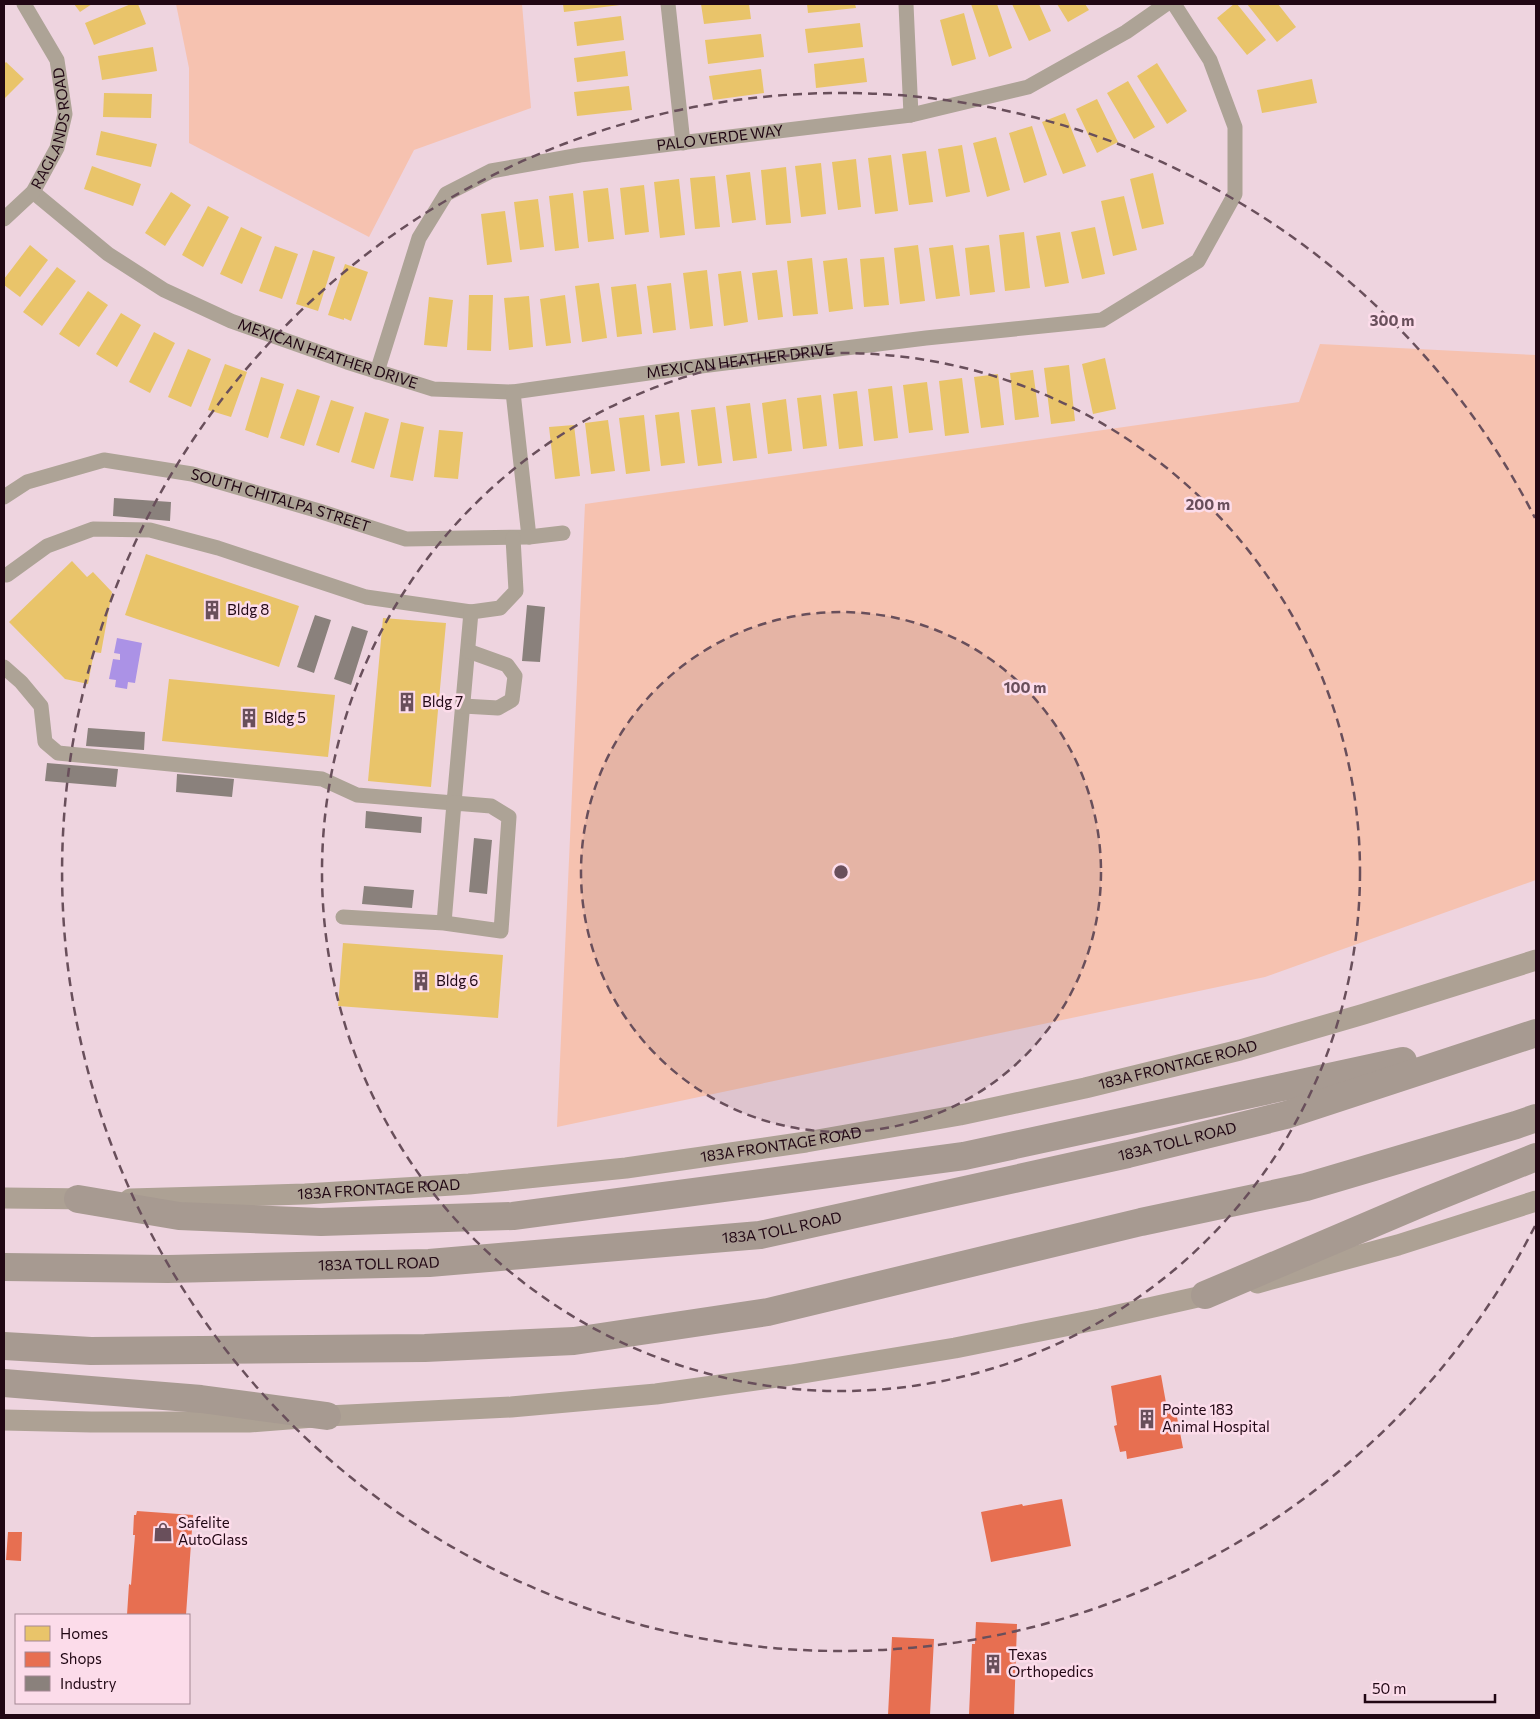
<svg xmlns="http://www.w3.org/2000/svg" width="1540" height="1719" font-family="Commissioner,sans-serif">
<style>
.green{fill:#f6c2b0}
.water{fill:#ab92e6}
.homes{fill:#e9c46a}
.shops{fill:#e76f51}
.industry{fill:#8a817c}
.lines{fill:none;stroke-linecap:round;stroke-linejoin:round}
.minor{stroke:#ada396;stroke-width:15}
.secondary{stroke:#ada194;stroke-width:21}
.motorway{stroke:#a79a91;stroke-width:28}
.ring{fill:none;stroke:#694f5b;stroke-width:2.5;stroke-dasharray:9 6}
.labels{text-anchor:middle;stroke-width:5;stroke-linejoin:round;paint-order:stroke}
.street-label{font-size:15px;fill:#210714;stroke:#fcdcea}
.poi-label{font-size:15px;fill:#210714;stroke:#fcdcea;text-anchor:start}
.centre{fill:#694f5b;stroke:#fcdcea;stroke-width:2.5}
.ring-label{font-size:15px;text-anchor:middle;font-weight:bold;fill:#694f5b;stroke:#fcdcea;stroke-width:5;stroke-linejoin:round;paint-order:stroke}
</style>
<rect width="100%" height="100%" fill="#eed4df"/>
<!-- green -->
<path class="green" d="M 176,4 L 522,4 L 531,108 L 414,150 L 369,237 L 189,143 L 189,68 Z
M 1320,344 L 1536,355 L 1536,880 L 1265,977 L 557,1127 L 585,504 L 1299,402 Z"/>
<!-- water -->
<path class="water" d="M 117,638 L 142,643 L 135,683 L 128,682 L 127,689 L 115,687 L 116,680 L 109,679 L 113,659 L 120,660 L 120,654 L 114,653 Z"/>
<!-- homes -->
<path class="homes" d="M 74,4 L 92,4 L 80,12 Z
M 131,4 L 138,4 L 146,24 L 94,45 L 85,23 Z
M 563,4 L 620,4 L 620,5 L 564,12 Z
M 701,4 L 749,4 L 751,19 L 704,24 Z
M 807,4 L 855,4 L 856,8 L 808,13 Z
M 971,4 L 997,4 L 1012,48 L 989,57 Z
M 1012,4 L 1039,4 L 1051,31 L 1029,41 Z
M 1057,4 L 1085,4 L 1089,10 L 1068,22 Z
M 1234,4 L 1237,4 L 1266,40 L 1247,55 L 1217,18 Z
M 1247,4 L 1278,4 L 1296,27 L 1277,42 Z
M 964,13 L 976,59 L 952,66 L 940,20 Z
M 621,16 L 624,40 L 577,46 L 574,22 Z
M 860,23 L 863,47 L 808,53 L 805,29 Z
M 761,34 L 764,57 L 708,64 L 705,40 Z
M 153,47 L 157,71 L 102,80 L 98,56 Z
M 625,51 L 628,76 L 577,82 L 574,58 Z
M 864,58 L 867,82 L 816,88 L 814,64 Z
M 6,62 L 24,79 L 4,99 L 4,64 Z
M 1157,63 L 1187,111 L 1167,124 L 1137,76 Z
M 761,69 L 764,93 L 713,100 L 709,76 Z
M 1312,79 L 1317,103 L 1262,113 L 1257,90 Z
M 1128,81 L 1155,127 L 1134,139 L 1107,93 Z
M 629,86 L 632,110 L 577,116 L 574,92 Z
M 104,93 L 152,94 L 151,118 L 103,117 Z
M 1097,99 L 1118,142 L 1097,153 L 1076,109 Z
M 1065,113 L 1086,166 L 1063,174 L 1042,122 Z
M 1032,126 L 1047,175 L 1024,183 L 1009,133 Z
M 101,131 L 157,144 L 151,167 L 96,155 Z
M 996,137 L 1010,190 L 987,197 L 973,143 Z
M 962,145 L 970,192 L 946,197 L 938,149 Z
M 926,151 L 933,202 L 909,205 L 902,154 Z
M 891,155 L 898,211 L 875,214 L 868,158 Z
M 856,159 L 861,207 L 838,210 L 832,162 Z
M 821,163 L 826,214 L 801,217 L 795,166 Z
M 92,166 L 141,184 L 133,206 L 84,189 Z
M 786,167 L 791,223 L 766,225 L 761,170 Z
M 750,172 L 756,220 L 732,223 L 726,175 Z
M 1153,173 L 1164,224 L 1142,229 L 1130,179 Z
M 715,176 L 720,227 L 695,229 L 690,178 Z
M 679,179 L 685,235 L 660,238 L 654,182 Z
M 644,185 L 649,232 L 625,235 L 620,188 Z
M 608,188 L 614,239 L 588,242 L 583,191 Z
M 171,192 L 191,205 L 165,246 L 145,233 Z
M 573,193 L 579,248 L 555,251 L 549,196 Z
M 1124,196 L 1137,250 L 1113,256 L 1101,201 Z
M 538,199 L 544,247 L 520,250 L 514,202 Z
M 208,206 L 229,217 L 203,267 L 182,255 Z
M 505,211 L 512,262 L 487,265 L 481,214 Z
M 241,227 L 262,237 L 242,284 L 220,274 Z
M 1095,227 L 1105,274 L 1082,279 L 1071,232 Z
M 1024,232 L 1030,288 L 1005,291 L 999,235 Z
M 1060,232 L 1069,283 L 1045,287 L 1036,236 Z
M 30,245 L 48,260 L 20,297 L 4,285 L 4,279 Z
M 918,245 L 925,301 L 900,304 L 894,248 Z
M 953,245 L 960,296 L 936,299 L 929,248 Z
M 989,245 L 995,292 L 970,295 L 965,248 Z
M 275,246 L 298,254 L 282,299 L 259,291 Z
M 313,250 L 335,257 L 318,311 L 296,304 Z
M 884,257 L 889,305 L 864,307 L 860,259 Z
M 812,258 L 818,314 L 793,316 L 787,261 Z
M 847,258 L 853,309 L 829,312 L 823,261 Z
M 345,264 L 368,272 L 351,321 L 344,318 L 344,320 L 328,315 Z
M 57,267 L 76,281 L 42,326 L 23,312 Z
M 707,270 L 713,326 L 690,329 L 683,273 Z
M 777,270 L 783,317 L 758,320 L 752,273 Z
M 741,271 L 748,322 L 724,326 L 718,274 Z
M 599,283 L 607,338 L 582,342 L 575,286 Z
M 671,283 L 676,330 L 653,333 L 647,286 Z
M 636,284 L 642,334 L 617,337 L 611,287 Z
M 88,291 L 108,305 L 79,347 L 59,334 Z
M 469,295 L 493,295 L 491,351 L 467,350 Z
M 565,295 L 571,343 L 546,346 L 540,299 Z
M 529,296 L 533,347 L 509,350 L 504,298 Z
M 429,297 L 453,300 L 447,347 L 424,345 Z
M 121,313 L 141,325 L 117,367 L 96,354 Z
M 154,332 L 175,343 L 150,393 L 129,382 Z
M 188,349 L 211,359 L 191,407 L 168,397 Z
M 1105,358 L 1116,409 L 1093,414 L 1082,364 Z
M 225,364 L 247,372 L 231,417 L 208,410 Z
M 1069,365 L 1075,421 L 1051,424 L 1044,368 Z
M 1033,370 L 1039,417 L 1015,420 L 1010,373 Z
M 998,374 L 1004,425 L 981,428 L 974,377 Z
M 261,377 L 284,384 L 268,438 L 245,430 Z
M 962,378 L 969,433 L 945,436 L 939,381 Z
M 927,382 L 933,430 L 909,433 L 903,385 Z
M 892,386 L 898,438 L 874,441 L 868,389 Z
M 297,389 L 320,396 L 304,446 L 280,438 Z
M 857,391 L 863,446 L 839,449 L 833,394 Z
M 821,395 L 827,446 L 803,449 L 797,398 Z
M 786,399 L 792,451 L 768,454 L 762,403 Z
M 331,400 L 354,407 L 339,453 L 316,445 Z
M 750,403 L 757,458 L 733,461 L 726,406 Z
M 715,407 L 722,463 L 698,466 L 691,410 Z
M 365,412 L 389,419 L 374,469 L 351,462 Z
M 679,412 L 685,463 L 661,466 L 655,415 Z
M 644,415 L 650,471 L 626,474 L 619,418 Z
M 608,420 L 615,471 L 591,474 L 585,423 Z
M 401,422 L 424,427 L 413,481 L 390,477 Z
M 574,425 L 580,476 L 555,479 L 549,427 Z
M 439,430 L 463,432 L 458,479 L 434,477 Z
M 146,554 L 299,606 L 279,667 L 125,615 Z
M 72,561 L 87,577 L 93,572 L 112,592 L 101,653 L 94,652 L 88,684 L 65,679 L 9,622 Z
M 383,618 L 446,623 L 431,787 L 368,781 Z
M 169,679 L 335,695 L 328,757 L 162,741 Z
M 343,943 L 503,955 L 498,1018 L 338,1006 Z"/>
<!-- shops -->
<path class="shops" d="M 1161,1375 L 1168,1414 L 1176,1412 L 1183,1448 L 1127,1459 L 1126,1451 L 1120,1452 L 1114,1426 L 1117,1425 L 1111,1386 Z
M 1062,1499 L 1071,1546 L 991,1562 L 981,1512 L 1022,1504 L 1023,1506 Z
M 137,1511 L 193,1515 L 186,1615 L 127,1615 L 129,1584 L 131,1585 L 135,1535 L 133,1535 L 134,1515 L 136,1515 Z
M 8,1532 L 22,1532 L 21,1561 L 6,1560 Z
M 976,1622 L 1017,1624 L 1014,1715 L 969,1715 L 972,1644 L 975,1644 Z
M 892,1637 L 934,1639 L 930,1715 L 888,1715 Z"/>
<!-- industry -->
<path class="industry" d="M 114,498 L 171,502 L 170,521 L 113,516 Z
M 527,605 L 545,607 L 540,662 L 522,661 Z
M 315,615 L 331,620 L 314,673 L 297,667 Z
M 352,626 L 368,631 L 351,685 L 334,679 Z
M 88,728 L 145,732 L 144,750 L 86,746 Z
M 47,763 L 118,769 L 116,787 L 45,781 Z
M 177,774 L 234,779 L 232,797 L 176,792 Z
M 366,811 L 422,817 L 421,833 L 365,828 Z
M 474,838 L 492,840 L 487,894 L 469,892 Z
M 364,886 L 414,890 L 412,908 L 362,904 Z"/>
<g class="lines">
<!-- minor -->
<g class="minor">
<path d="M 668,4 L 683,143"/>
<path d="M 906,4 L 911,115"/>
<path id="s1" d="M 33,192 L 108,254 L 164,290 L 231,321 L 347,362 L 433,389 L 513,392 L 677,369 L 926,338 L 1102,320 L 1198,261 L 1235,194 L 1235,127 L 1210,60 L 1174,4"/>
<path id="s2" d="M 4,219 L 33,192 L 57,148 L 65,114 L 57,60 L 24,4"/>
<path id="s3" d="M 377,372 L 419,238 L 446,194 L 491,171 L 580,155 L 911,115 L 1028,87 L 1126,32 L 1166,4"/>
<path d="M 513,392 L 529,537"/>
<path id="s4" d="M 4,497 L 27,482 L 104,460 L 192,474 L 319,511 L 406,539 L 529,537 L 563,533"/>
<path d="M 7,575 L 47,546 L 93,529 L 150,530 L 218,548 L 366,597 L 471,612"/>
<path d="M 4,667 L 21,682 L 41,706 L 45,742 L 58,753 L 322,779 L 357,795 L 454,803 L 471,612 L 500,608 L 516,591 L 513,538"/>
<path d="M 463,706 L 498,708 L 512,700 L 515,676 L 507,665 L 468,651"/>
<path d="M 343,917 L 444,923 L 454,803 L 491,806 L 509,817 L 501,931 L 444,923"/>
</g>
<!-- secondary -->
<g class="secondary">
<path d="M 4,1198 L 92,1199"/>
<path id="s5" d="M 130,1199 L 305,1194 L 469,1184 L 626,1168 L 806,1142 L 960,1115 L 1085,1088 L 1240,1050 L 1364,1014 L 1536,960"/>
<path d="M 1257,1283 L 1398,1245 L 1536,1201"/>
<path d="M 4,1420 L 91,1422 L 249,1422 L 327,1416 L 511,1407 L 656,1394 L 791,1375 L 955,1348 L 1100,1319 L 1220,1292"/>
</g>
<!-- motorway -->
<g class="motorway">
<path d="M 78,1199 L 179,1216 L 321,1222 L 513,1216 L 964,1156 L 1403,1061"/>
<path id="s6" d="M 4,1267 L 168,1269 L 429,1263 L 760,1235 L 1128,1154 L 1286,1115 L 1536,1033"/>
<path d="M 1205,1295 L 1426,1201 L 1536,1157"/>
<path d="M 4,1346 L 91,1351 L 425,1348 L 574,1341 L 768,1312 L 1141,1222 L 1306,1187 L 1516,1125 L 1536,1118"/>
<path d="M 4,1383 L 201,1399 L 327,1416"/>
</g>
</g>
<!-- distance rings -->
<circle cx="841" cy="872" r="260" fill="#694f5b" fill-opacity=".12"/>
<g class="ring">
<circle cx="841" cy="872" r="260"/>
<circle cx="841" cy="872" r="519"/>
<path d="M1535 1226A779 779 0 1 1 1535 518"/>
</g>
<!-- icons -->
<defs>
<symbol id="building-bare" viewBox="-9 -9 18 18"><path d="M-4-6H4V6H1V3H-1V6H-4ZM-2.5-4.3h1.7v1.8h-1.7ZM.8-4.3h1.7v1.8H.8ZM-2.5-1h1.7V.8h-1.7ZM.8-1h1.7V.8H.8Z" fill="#694f5b" stroke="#fcdcea" stroke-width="2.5" paint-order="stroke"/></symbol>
<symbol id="shop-bare" viewBox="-9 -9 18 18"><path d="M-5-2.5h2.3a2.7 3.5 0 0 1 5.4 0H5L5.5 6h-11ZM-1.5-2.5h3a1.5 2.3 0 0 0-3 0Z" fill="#694f5b" stroke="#fcdcea" stroke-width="2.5" paint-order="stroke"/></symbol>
</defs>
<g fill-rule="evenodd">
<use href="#building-bare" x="198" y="596" width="28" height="28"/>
<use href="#building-bare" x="393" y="688" width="28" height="28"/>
<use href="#building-bare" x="235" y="704" width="28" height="28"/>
<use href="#building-bare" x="407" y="967" width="28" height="28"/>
<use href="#building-bare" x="1133" y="1405" width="28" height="28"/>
<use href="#shop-bare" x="149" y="1518" width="28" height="28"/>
<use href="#building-bare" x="979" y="1650" width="28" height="28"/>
</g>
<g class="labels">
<!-- street labels -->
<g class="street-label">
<text dy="5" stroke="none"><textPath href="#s2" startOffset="108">RAGLANDS ROAD</textPath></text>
<text dy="5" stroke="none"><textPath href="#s3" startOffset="474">PALO VERDE WAY</textPath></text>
<text dy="5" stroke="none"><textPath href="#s1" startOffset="340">MEXICAN HEATHER DRIVE</textPath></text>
<text dy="5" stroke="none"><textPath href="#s1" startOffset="760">MEXICAN HEATHER DRIVE</textPath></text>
<text dy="5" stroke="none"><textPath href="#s4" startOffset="289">SOUTH CHITALPA STREET</textPath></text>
<text dy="5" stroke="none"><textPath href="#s5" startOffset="1059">183A FRONTAGE ROAD</textPath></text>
<text dy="5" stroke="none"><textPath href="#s6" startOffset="1185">183A TOLL ROAD</textPath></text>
<text dy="5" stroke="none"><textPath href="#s5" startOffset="654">183A FRONTAGE ROAD</textPath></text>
<text dy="5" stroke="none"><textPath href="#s5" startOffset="249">183A FRONTAGE ROAD</textPath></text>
<text dy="5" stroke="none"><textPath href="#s6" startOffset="780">183A TOLL ROAD</textPath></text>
<text dy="5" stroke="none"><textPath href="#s6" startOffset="375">183A TOLL ROAD</textPath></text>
</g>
<!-- poi labels -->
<g class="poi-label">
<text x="227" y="615">Bldg 8</text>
<text x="422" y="707">Bldg 7</text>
<text x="264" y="723">Bldg 5</text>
<text x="436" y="986">Bldg 6</text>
<text x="1162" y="1415">Pointe 183<tspan x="1162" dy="17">Animal Hospital</tspan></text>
<text x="178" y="1528">Safelite<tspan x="178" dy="17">AutoGlass</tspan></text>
<text x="1008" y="1660">Texas<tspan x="1008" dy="17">Orthopedics</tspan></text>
</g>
</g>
<circle cx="841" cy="872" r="8" class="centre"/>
<g class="ring-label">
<text x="1392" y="326">300 m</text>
<text x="1208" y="510">200 m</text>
<text x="1025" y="693">100 m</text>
</g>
<!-- border -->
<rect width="1540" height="1719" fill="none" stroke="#210714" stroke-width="10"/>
<!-- legend -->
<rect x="15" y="1614" width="175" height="90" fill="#fcdcea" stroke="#a48794"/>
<rect x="25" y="1626" width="25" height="15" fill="#e9c46a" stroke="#a48794"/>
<text x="60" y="1639" font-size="15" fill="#210714">Homes</text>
<rect x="25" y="1652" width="25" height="15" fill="#e76f51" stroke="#a48794"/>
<text x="60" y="1664" font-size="15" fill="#210714">Shops</text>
<rect x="25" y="1676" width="25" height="15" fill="#8a817c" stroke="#a48794"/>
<text x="60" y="1689" font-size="15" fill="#210714">Industry</text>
<!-- scale -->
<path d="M1365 1694v8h130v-8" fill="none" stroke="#210714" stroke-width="2.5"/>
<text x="1372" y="1694" font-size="15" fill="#210714" stroke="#fcdcea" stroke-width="4" paint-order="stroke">50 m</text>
</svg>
